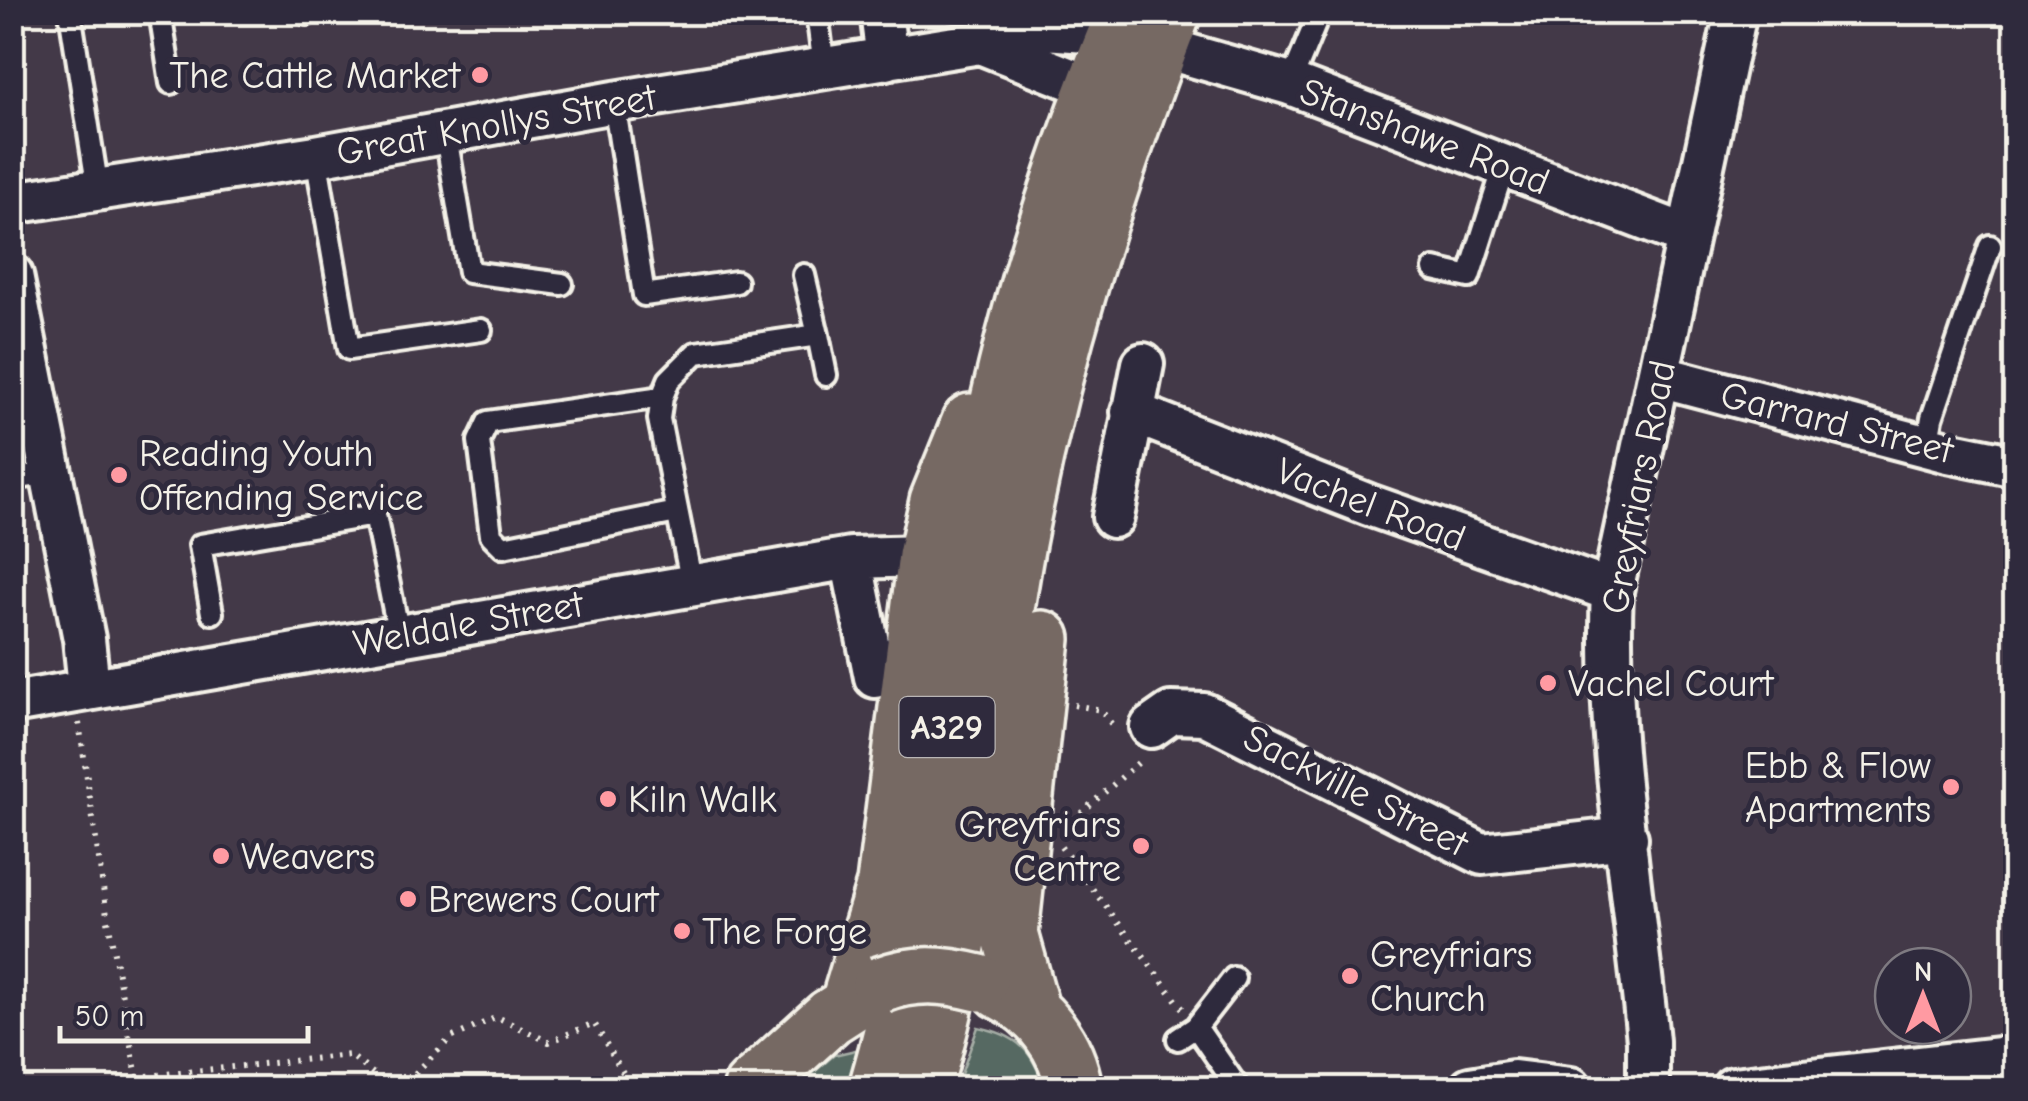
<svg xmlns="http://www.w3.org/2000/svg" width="2028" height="1101" font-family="'Comic Neue',sans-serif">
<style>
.green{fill:#566962;stroke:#a5ada5;stroke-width:2.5}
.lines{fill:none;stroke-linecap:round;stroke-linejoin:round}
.service-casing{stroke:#f4f1e8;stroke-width:28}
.minor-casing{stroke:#f4f1e8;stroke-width:48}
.primary-casing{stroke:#f4f1e8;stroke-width:62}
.path{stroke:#f4f1e8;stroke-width:6;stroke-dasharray:2.5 8;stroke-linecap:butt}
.service{stroke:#2f2a3d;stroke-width:20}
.minor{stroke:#2f2a3d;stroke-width:40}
.primary{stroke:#766964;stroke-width:55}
.primary-bridge-casing{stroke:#f4f1e8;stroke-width:62;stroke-linecap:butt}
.primary-bridge{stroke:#766964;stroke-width:55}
.poi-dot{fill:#ff9aa2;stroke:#2f2a3d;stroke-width:4}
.labels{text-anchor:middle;stroke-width:10;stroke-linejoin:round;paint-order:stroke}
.shield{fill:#2f2a3d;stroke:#b9b5b5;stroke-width:2.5}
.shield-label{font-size:35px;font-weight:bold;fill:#f4f1e8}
.poi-label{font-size:38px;fill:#f4f1e8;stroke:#2f2a3d;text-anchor:start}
.street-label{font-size:38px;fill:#f4f1e8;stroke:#2f2a3d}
</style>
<rect width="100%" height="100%" fill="#433948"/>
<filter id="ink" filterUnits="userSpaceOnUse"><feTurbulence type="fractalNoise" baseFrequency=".01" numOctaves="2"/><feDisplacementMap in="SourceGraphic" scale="20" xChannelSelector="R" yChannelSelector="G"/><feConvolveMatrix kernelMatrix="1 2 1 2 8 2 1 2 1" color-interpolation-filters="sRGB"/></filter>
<g filter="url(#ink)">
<!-- green -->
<path class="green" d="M 978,1027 C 1017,1035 1033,1050 1044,1088 L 956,1088 Z
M 873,1046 L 856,1088 L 796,1088 L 834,1055 Z"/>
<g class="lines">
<defs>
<path id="service" d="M 70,12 L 98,190
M 160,12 L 171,83
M 306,12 L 307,14
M 817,12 L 824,68
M 1290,84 L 1320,12
M 614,102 L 644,295 L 736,282
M 445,130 L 469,272 L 562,284
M 316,156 L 349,349 L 481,330
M 1434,269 L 1469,277 L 1504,167
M 818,335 L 826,375
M 662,397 L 488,422 L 479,441 L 491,535 L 503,547 L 677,512
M 1927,447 L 1932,418 L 1990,246
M 12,479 L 51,473
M 692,585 L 659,419 L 662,397 L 669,380 L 696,353 L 818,335 L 804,275
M 212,613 L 200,545 L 375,515 L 399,635
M 1196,1027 L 1234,978
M 1178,1039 L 1196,1027 L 1238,1088"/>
<path id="minor" d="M 881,12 L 887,59
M 980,43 L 1093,88 L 1118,73
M 12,203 L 316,156 L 614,102 L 980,43 L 1030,28 L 1116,34 L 1290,84 L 1688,236
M 12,275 L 84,639 L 89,687
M 1659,376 L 1948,452 L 2016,466
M 1132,412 L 1369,505 L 1612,591
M 1113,517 L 1143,364
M 851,558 L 875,677
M 12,703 L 851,558 L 926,556
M 1151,727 L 1171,713 L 1204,714 L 1482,854 L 1627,838
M 1648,1086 L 1648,1041 C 1634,895 1605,736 1612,591 L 1736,12
M 1470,1088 L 1514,1081 L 1571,1088
M 1733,1088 L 2016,1056"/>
<path id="primary" d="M 1001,991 C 1040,1010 1067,1046 1074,1088
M 849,1003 L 885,884 L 926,556 L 938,501 L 970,422
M 1031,1009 L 1010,934 L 1042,639
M 752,1088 L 830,1017 L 880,985
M 877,1088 C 934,891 947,686 982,484 C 1011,323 1062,163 1125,12
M 923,1088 C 977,911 983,725 1017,543 C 1052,359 1106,187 1173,12"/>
</defs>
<!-- service casing -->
<use href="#service" class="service-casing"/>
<!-- minor casing -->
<use href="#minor" class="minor-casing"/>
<!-- primary casing -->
<use href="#primary" class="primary-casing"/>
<!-- path -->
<path class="path" d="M 1074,705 L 1101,710 L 1116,730
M 79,723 L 107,915 L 137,1077
M 1065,827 L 1139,762
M 1061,847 L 1183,1009
M 96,1088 L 137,1077 L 350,1055 L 391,1088
M 400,1088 L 451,1038 L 497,1017 L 549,1042 L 594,1023 L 632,1088"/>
<!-- service -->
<use href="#service" class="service"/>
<!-- minor -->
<use href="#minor" class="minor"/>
<!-- primary -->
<use href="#primary" class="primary"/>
<defs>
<path id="primary-bridge" d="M 880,985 C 914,972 943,974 979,983"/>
</defs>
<!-- primary-bridge casing -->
<use href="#primary-bridge" class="primary-bridge-casing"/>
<!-- primary-bridge -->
<use href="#primary-bridge" class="primary-bridge"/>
</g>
</g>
<!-- markers -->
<g class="poi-dot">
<circle cx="480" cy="75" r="10"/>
<circle cx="119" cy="475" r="10"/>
<circle cx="1548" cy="683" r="10"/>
<circle cx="1951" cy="787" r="10"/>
<circle cx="608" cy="799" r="10"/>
<circle cx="1141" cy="846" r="10"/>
<circle cx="221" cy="856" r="10"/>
<circle cx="408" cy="899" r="10"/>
<circle cx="682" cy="931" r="10"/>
<circle cx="1350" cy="976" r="10"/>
</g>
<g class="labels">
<!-- shield labels -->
<rect class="shield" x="899.5" y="697" width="95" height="60" rx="8"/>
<g class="shield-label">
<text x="947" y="739">A329</text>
</g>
<!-- poi labels -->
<g class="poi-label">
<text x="460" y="88" text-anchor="end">The Cattle Market</text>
<text x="139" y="466">Reading Youth<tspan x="139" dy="44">Offending Service</tspan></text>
<text x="1568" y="696">Vachel Court</text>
<text x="1931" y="778" text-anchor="end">Ebb &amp; Flow<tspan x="1931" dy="44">Apartments</tspan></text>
<text x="628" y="812">Kiln Walk</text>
<text x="1121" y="837" text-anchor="end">Greyfriars<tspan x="1121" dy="44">Centre</tspan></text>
<text x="241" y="869">Weavers</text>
<text x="428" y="912">Brewers Court</text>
<text x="702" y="944">The Forge</text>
<text x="1370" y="967">Greyfriars<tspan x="1370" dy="44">Church</tspan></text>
</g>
<!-- street labels -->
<g class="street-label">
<text transform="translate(496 124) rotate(-10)" y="13">Great Knollys Street</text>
<text transform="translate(1425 136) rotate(21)" y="13">Stanshawe Road</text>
<text transform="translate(1837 422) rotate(14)" y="13">Garrard Street</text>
<text transform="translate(1638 487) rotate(-79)" y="13">Greyfriars Road</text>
<text transform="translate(1371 504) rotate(21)" y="13">Vachel Road</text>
<text transform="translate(468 623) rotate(-10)" y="13">Weldale Street</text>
<text transform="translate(1356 790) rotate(27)" y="13">Sackville Street</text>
</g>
</g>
<!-- margin -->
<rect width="2028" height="1101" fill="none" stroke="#2f2a3d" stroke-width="50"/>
<rect x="25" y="25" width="1978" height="1051" fill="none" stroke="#f4f1e8" stroke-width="4" filter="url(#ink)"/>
<!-- north arrow -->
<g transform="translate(1923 996)"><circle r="48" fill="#2f2a3d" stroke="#7e7a81" stroke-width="2.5"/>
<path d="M0-8L18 38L0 25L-18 38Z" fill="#ff9aa2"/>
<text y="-15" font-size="28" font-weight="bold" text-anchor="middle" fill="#f4f1e8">N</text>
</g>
<!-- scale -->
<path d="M60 1026v15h248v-15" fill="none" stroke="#f4f1e8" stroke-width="5"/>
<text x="75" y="1026" font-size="30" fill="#f4f1e8" stroke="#2f2a3d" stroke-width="8" paint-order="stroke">50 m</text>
</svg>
